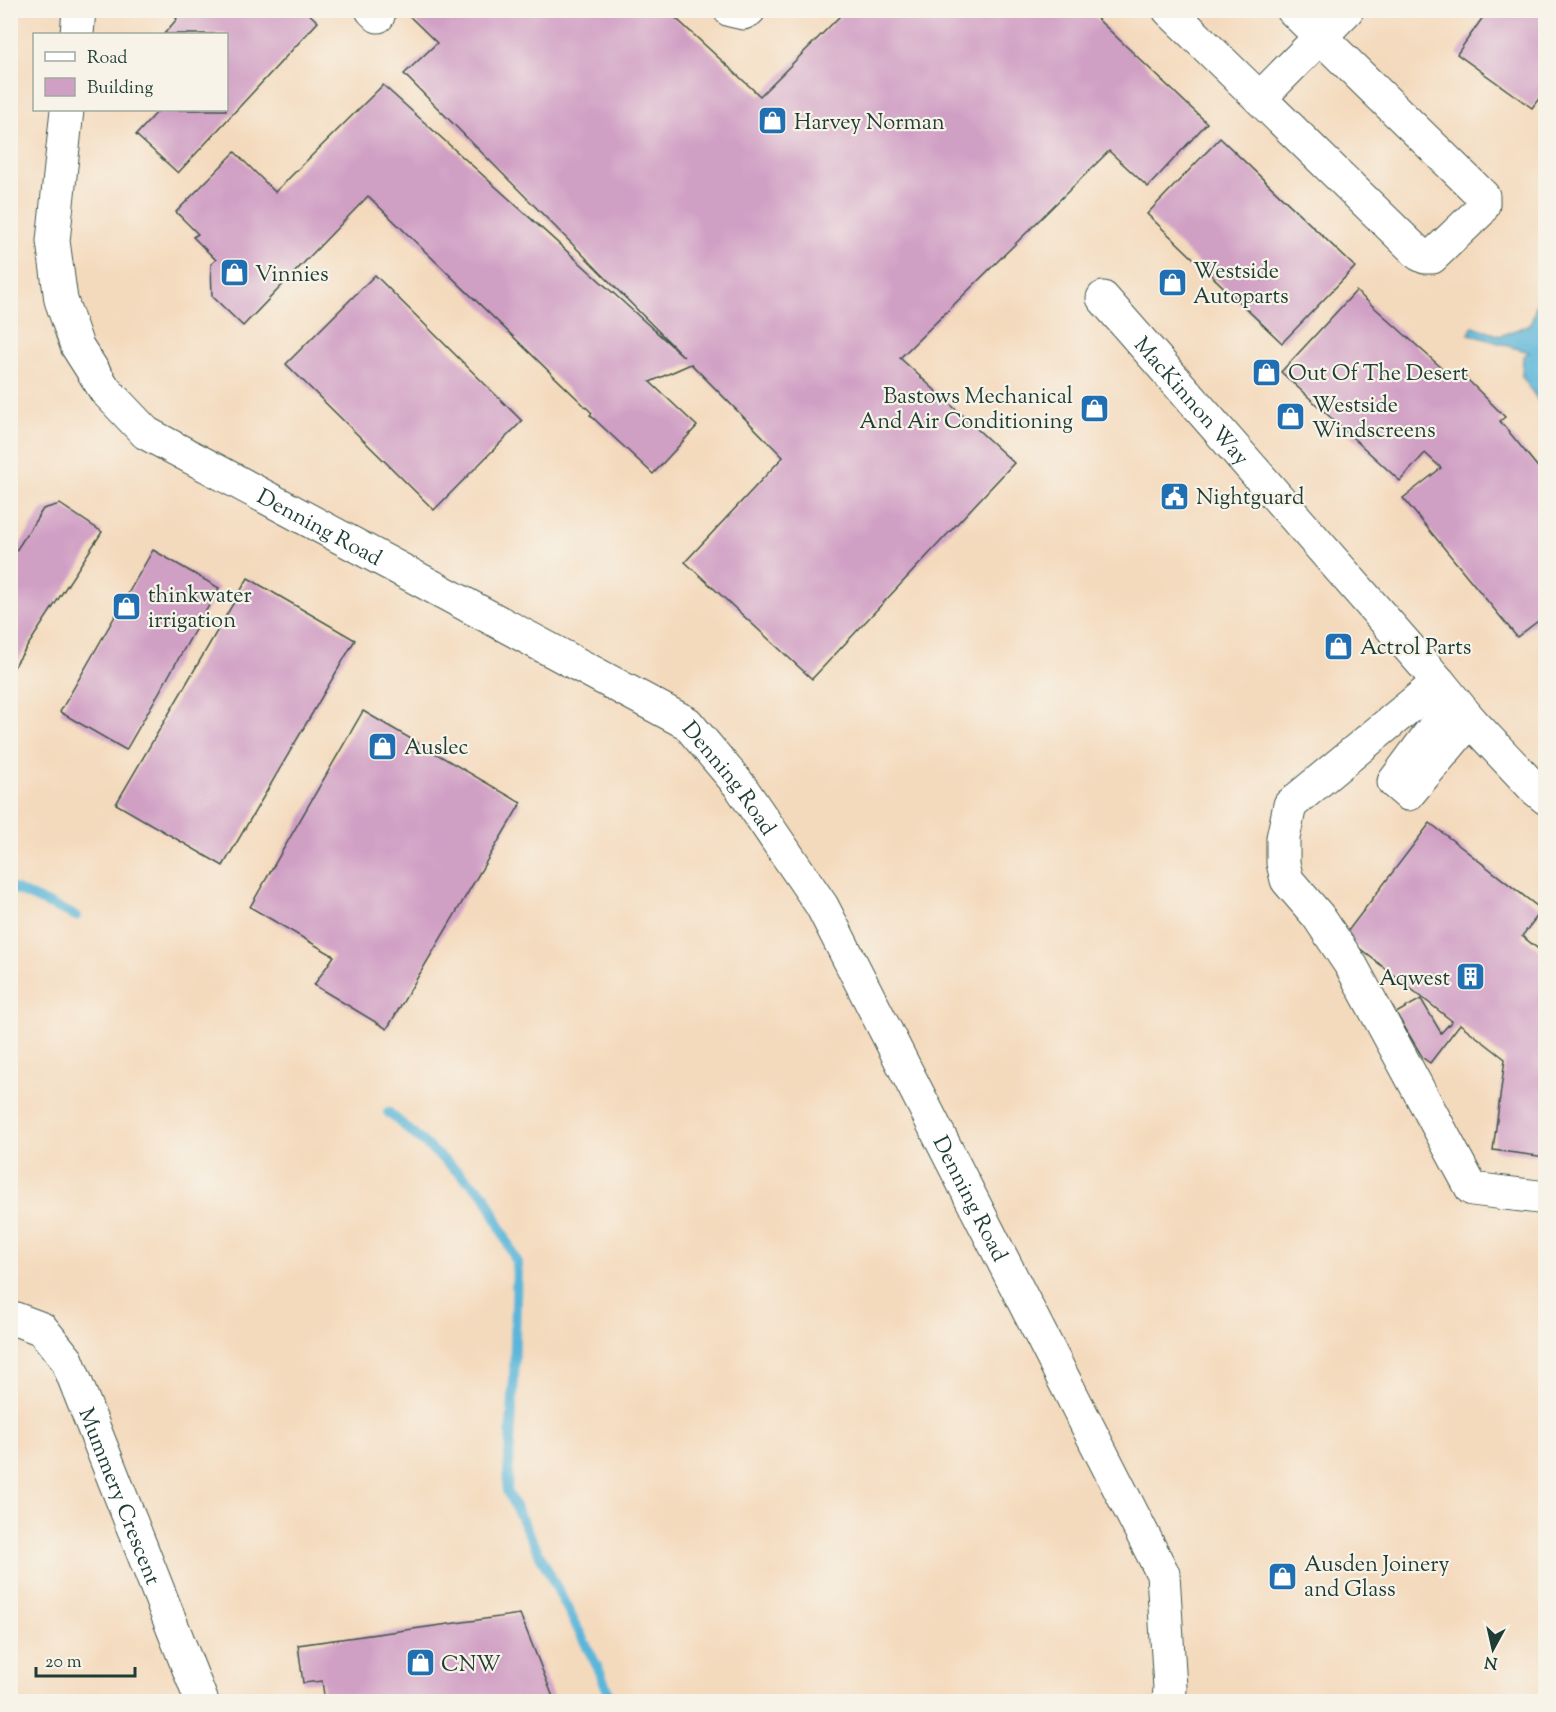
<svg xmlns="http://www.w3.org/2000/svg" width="1556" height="1712" font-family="'Sorts Mill Goudy',serif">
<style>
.water{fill:#5bb6d9;stroke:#3d7a86;stroke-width:1.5}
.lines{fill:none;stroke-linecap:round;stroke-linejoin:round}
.stream{stroke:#5bb6d9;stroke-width:10}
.building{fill:#d09fc4}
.minor-casing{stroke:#3f5549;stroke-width:35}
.minor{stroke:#fff;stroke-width:33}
.labels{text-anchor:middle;stroke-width:4.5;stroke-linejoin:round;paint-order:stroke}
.poi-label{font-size:22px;fill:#1f3d34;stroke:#f7f3e8;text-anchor:start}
.street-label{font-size:22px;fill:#1f3d34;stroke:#f7f3e8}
</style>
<rect width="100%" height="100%" fill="#f7f3e8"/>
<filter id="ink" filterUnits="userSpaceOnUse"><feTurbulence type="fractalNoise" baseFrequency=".0167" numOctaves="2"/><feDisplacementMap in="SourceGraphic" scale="12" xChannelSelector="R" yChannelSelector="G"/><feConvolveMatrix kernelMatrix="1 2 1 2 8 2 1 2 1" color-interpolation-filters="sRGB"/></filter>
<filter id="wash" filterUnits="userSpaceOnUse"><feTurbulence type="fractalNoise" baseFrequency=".008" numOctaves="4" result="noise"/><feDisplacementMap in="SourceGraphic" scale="24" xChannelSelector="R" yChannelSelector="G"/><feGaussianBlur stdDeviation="1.35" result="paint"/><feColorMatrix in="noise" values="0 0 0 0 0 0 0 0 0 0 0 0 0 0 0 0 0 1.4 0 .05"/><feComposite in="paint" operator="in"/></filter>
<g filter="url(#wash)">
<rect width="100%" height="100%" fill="#f4dabd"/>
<!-- water -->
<path class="water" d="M 1545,274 L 1545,411 L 1522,376 L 1523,357 L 1529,352 L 1469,334 L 1473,326 L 1500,336 L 1531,324 Z"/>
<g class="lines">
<!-- stream -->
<path class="stream" d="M 10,887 L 76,916
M 388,1112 L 485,1195 L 517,1263 L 514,1379 L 507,1491 L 600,1672 L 612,1702"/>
</g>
<g id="blocks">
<!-- building -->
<path class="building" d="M 170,10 L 305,10 L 318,22 L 178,173 L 136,135 L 159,110 L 226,110 L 226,34 L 164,34 L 177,19 Z
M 403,10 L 667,10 L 760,96 L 846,10 L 1088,10 L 1207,123 L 1148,187 L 1109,151 L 900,358 L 1014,463 L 812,679 L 685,562 L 783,457 L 691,364 L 650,382 L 697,426 L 653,474 L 590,415 L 592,413 L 368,196 L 243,326 L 212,296 L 211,264 L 216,260 L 193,237 L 198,234 L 176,212 L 235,152 L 275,192 L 383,85 L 684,357 L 404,74 L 437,43 Z
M 1488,10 L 1546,10 L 1546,89 L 1532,108 L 1457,54 Z
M 1220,138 L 1355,267 L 1282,343 L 1147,214 Z
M 375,275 L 522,421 L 434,510 L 286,364 Z
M 1356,291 L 1453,378 L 1459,371 L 1505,417 L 1500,421 L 1546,477 L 1546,615 L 1517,637 L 1403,498 L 1441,468 L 1425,453 L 1400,481 L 1281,372 Z
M 60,504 L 102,532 L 10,673 L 10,560 L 43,509 Z
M 153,550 L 219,588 L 126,750 L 60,712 Z
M 248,578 L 355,640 L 223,866 L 116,804 Z
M 363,711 L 521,803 L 387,1029 L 314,985 L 334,956 L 250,907 Z
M 1430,823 L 1542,910 L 1522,936 L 1546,955 L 1546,1157 L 1493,1150 L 1505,1059 L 1460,1024 L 1430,1063 L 1423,1058 L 1396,1013 L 1421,999 L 1441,1033 L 1452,1021 L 1344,936 Z
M 520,1614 L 555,1702 L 325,1702 L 322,1681 L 303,1683 L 298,1645 Z"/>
</g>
</g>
<g filter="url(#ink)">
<use href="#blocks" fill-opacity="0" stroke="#3f5549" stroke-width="1.5"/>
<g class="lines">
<defs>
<g id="minor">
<path d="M 372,10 L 378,16"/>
<path d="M 730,10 L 743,13 L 749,10"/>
<path d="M 1169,10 L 1419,254 L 1425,257 L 1432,257 L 1480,211 L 1483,205 L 1483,196 L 1293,10"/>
<path d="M 77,34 L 79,10"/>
<path d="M 1260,98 L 1347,10"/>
<path id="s1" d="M 67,110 L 53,241 L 61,300 L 77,346 L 105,390 L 146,433 L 687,723 L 740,786 L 822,906 L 1163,1574 L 1170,1688 L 1169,1702"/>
<path id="s2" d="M 1103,298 L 1439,682 L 1470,720 L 1534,788 L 1546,798"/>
<path d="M 1439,682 L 1290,805 L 1283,838 L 1283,863 L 1287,880 L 1318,916 L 1352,967 L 1472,1189 L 1546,1198"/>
<path d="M 1454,701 L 1394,782 L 1408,794 L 1470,720"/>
<path id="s3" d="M 10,1317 L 42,1329 L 67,1360 L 202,1702"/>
</g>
</defs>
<!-- minor casing -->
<use href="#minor" class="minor-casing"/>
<!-- minor -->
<use href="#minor" class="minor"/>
</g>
</g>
<!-- icons -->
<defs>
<symbol id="shop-square" viewBox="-11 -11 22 22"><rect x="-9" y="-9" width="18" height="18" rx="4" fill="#1f6fb2" stroke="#f7f3e8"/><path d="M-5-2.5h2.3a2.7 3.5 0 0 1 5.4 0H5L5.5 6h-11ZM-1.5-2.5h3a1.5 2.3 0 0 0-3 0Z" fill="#fff"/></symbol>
<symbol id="civic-square" viewBox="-11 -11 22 22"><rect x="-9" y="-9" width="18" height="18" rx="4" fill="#1f6fb2" stroke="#f7f3e8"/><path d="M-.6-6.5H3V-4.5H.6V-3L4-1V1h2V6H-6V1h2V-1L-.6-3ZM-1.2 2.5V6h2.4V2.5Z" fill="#fff"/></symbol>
<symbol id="building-square" viewBox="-11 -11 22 22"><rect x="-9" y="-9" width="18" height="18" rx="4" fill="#1f6fb2" stroke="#f7f3e8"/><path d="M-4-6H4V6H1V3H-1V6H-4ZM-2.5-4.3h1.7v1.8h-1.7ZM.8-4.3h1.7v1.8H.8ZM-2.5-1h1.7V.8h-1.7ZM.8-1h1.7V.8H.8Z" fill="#fff"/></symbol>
</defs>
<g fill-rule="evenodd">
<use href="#shop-square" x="756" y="104" width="33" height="33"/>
<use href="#shop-square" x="218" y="256" width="33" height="33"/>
<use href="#shop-square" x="1156" y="266" width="33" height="33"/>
<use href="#shop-square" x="1250" y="356" width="33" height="33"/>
<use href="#shop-square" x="1078" y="392" width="33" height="33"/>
<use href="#shop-square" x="1274" y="400" width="33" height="33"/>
<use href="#civic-square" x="1158" y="480" width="33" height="33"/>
<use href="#shop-square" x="110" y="590" width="33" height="33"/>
<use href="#shop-square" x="1322" y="630" width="33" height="33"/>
<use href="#shop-square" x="366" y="730" width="33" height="33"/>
<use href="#building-square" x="1454" y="960" width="33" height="33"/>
<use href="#shop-square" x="1266" y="1560" width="33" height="33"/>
<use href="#shop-square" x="404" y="1646" width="33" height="33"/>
</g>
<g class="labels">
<!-- poi labels -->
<g class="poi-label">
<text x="794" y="129">Harvey Norman</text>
<text x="1193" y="278">Westside<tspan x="1193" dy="25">Autoparts</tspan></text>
<text x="255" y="281">Vinnies</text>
<text x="1288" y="380">Out Of The Desert</text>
<text x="1073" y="403" text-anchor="end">Bastows Mechanical<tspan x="1073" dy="25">And Air Conditioning</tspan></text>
<text x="1312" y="412">Westside<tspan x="1312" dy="25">Windscreens</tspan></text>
<text x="1196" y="504">Nightguard</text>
<text x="148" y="602">thinkwater<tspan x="148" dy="25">irrigation</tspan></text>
<text x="1360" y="654">Actrol Parts</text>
<text x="404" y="754">Auslec</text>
<text x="1450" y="985" text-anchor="end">Aqwest</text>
<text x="1304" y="1571">Ausden Joinery<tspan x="1304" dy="25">and Glass</tspan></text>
<text x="441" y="1671">CNW</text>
</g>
<!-- street labels -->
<g class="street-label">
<text dy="8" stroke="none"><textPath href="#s2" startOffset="136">MacKinnon Way</textPath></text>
<text dy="8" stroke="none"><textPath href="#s1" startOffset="549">Denning Road</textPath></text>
<text dy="8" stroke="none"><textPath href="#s1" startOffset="1035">Denning Road</textPath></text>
<text dy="8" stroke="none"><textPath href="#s1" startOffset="1521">Denning Road</textPath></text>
<text dy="8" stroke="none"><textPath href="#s3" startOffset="220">Mummery Crescent</textPath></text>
</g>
</g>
<!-- margin -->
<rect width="1556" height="1712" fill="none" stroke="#f7f3e8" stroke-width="36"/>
<!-- legend -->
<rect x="33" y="33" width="195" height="78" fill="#f7f3e8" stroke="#a1aaa0" stroke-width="1.5"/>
<rect x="45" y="52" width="30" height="9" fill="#ffffff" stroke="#a1aaa0" stroke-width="1.5"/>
<text x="87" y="63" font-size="18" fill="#1f3d34">Road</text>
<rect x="45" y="78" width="30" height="18" fill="#d09fc4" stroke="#a1aaa0" stroke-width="1.5"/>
<text x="87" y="93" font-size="18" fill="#1f3d34">Building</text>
<!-- north arrow -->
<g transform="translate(1493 1649) rotate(188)" stroke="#f7f3e8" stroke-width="4.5" paint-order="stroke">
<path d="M0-4.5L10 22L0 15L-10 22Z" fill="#1f3d34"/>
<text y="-9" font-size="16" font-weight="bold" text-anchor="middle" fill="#1f3d34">N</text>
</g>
<!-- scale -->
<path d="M36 1667v9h99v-9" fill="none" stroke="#1f3d34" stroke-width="3"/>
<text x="45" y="1667" font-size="18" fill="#1f3d34" stroke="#f7f3e8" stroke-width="4.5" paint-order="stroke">20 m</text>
</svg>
